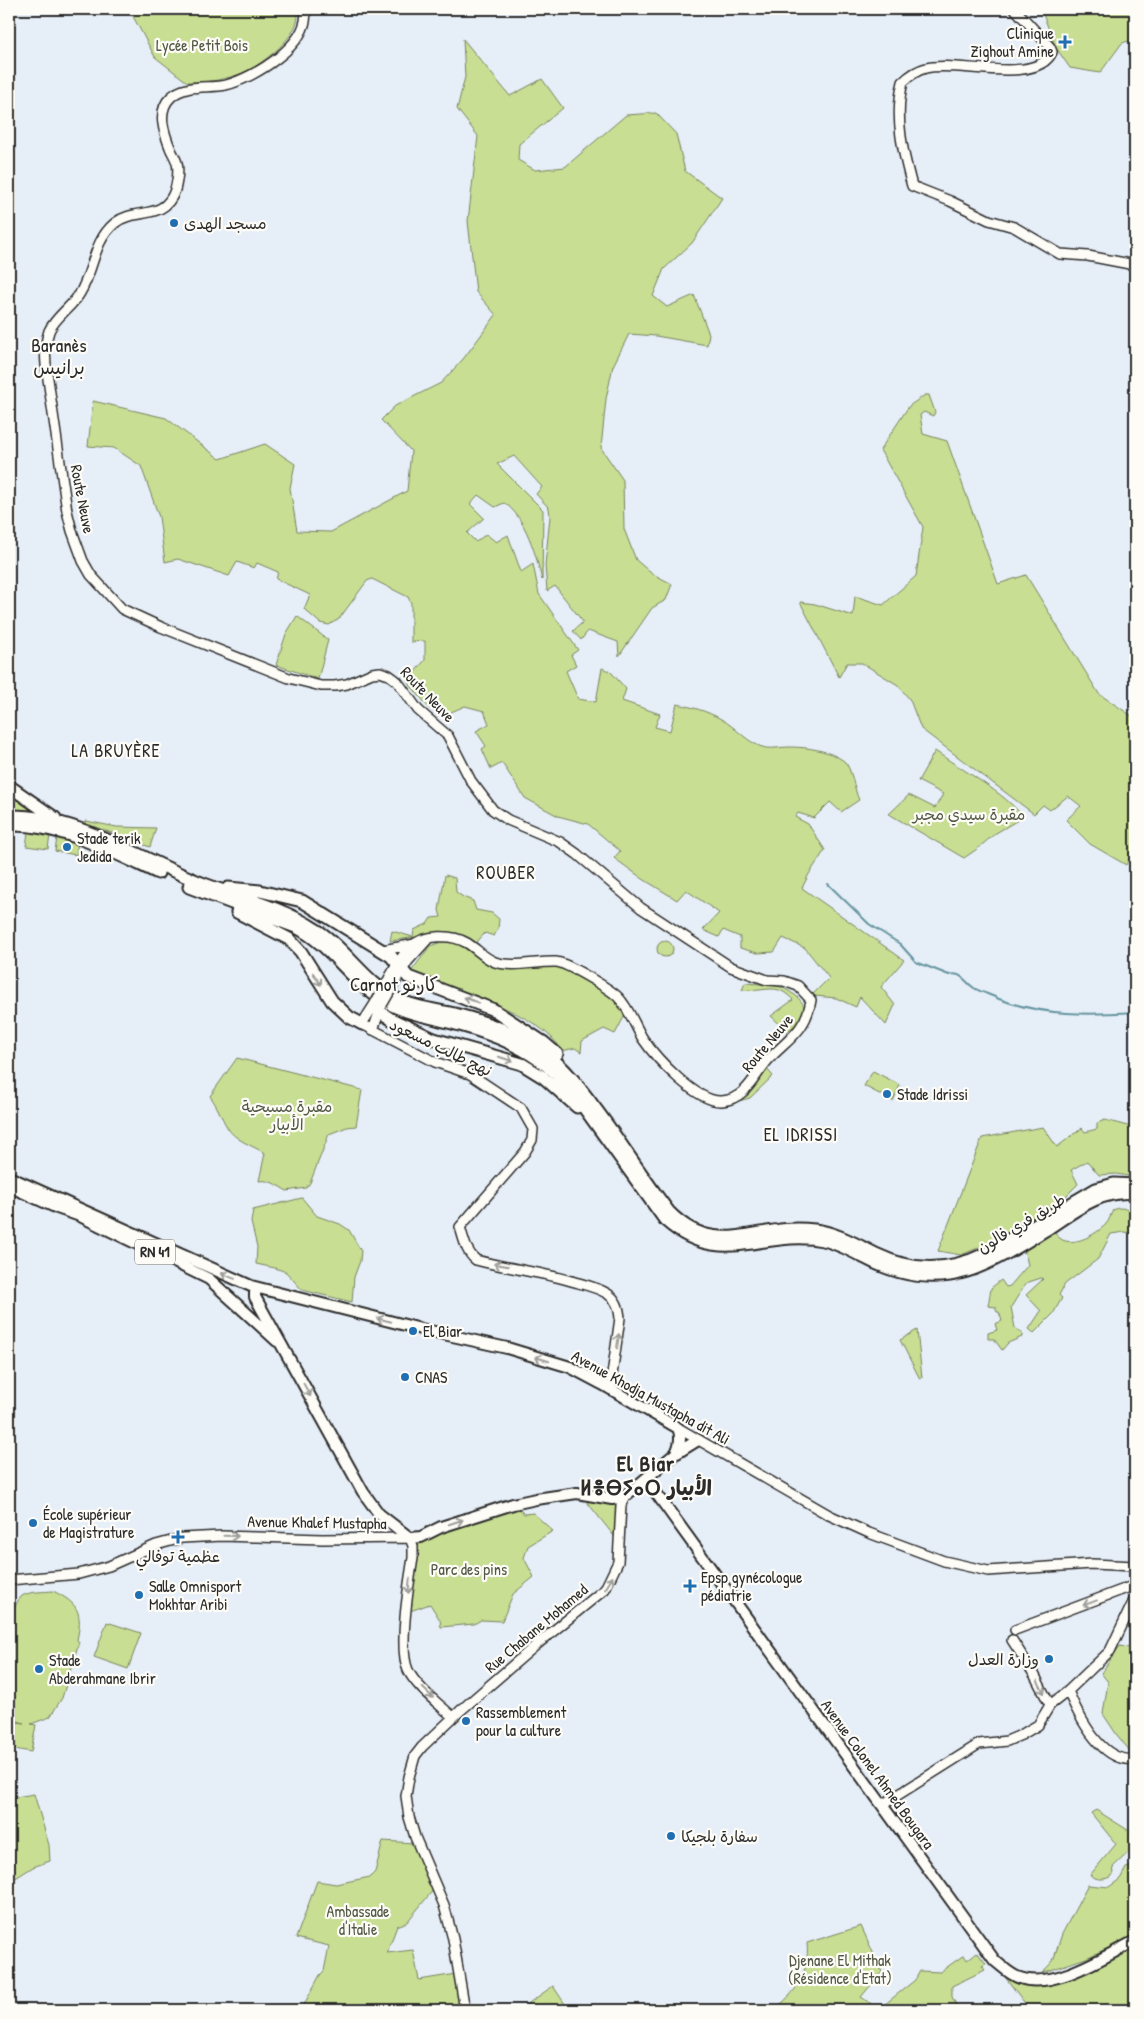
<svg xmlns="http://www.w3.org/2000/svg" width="1144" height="2019" font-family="'Patrick Hand','Playpen Sans Arabic','Noto Sans Tifinagh',sans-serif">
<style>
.green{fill:#c7de93;stroke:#79845f}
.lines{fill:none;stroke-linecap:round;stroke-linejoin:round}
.stream{stroke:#65959e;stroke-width:2}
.secondary-casing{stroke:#2b2b2b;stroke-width:12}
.primary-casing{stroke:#2b2b2b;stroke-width:14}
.highway-casing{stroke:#2b2b2b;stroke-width:15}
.secondary{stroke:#fdfcf7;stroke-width:9}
.primary{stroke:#fdfcf7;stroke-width:10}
.highway{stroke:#fdfcf7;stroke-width:11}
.secondary-bridge-casing{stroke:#2b2b2b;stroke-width:12;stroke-linecap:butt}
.secondary-bridge{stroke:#fdfcf7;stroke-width:9}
.oneway{stroke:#9e9e9b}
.poi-dot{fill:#1f6fb2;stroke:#fdfcf7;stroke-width:2}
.labels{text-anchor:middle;stroke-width:4.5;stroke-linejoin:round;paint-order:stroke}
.shield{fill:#fdfcf7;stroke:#6a6a68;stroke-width:1}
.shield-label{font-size:15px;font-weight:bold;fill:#2b2b2b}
.poi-label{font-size:16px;fill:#2b2b2b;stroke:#fdfcf7;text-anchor:start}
.park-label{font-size:16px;fill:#525845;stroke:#fdfcf7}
.street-label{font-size:16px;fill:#2b2b2b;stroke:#fdfcf7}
.neighbourhood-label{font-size:18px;letter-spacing:1px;fill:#2b2b2b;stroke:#fdfcf7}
.quarter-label{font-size:19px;fill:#2b2b2b;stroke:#fdfcf7}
.district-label{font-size:21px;font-weight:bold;letter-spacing:1px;fill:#2b2b2b;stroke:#fdfcf7}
</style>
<rect width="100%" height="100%" fill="#e6eef8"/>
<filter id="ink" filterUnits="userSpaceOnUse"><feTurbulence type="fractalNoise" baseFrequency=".02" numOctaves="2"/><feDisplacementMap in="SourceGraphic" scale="10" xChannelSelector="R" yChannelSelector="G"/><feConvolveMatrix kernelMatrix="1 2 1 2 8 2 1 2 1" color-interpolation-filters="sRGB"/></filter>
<g filter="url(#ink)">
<!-- green -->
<path class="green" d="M 129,9 L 297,9 C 304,32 269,58 251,69 C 243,74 231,77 222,79 C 211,82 198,82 187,82 L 155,57 Z
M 1041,9 L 1135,9 L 1135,39 L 1122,43 L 1100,73 L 1070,68 L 1056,48 Z
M 463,39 L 510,96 L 542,79 L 563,108 L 519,144 L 518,160 L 535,170 L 565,167 L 626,115 L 656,113 L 676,134 L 685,171 L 722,198 L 692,243 L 664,269 L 653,296 L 667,307 L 694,295 L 709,334 L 707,345 L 656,336 L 629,334 L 613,366 L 606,399 L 601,448 L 623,480 L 624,529 L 636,560 L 651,573 L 672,584 L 666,600 L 652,608 L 619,656 L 618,642 L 588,631 L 581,640 L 573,631 L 583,622 L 555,586 L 547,591 L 545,565 L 550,517 L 549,508 L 536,494 L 542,487 L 514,456 L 497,464 L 543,510 L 542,580 C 537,558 525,515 504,503 L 495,507 L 478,495 L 470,504 L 484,518 L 467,533 L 476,542 L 486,534 L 496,542 L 508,535 L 521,572 L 533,564 L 539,594 L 578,650 L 571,655 L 576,665 L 566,671 L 578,699 L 596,702 L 602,668 L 611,672 L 626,689 L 622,701 L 660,714 L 655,727 L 670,731 L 677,704 C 692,707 707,711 721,719 C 736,727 749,745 766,748 C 773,749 781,747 789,747 C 807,747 829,750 844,761 C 852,768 854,789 859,800 L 841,812 L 830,802 L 814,818 L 798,813 L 795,817 L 808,824 L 825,850 L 809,874 L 802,888 L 904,960 L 881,987 L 895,1005 L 886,1025 L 860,997 L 856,1007 L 836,998 L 815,996 L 813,994 L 829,978 L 805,948 L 783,938 L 774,952 L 757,953 L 740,948 L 740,937 L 723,930 L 719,937 L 703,930 L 719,913 L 686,890 L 677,900 L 643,879 L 614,858 L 620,851 L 588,824 L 558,816 L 525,798 L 502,763 L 491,769 L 482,749 L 486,746 L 476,731 L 489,724 L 484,711 L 465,706 L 442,716 L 430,709 L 407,681 L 425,660 L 425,641 L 411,642 L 411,603 L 408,597 L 372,579 L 367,581 L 339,619 L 329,625 L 320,623 L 304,609 L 310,595 L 276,579 L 278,572 L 257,563 L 254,568 L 237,562 L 229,576 L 178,559 L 165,562 L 159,517 L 141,466 L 114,448 L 88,446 L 93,401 L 166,418 L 220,459 L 265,444 L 295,464 L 290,488 L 297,531 L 331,532 L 407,491 L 411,451 L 381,420 L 395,406 L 441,383 L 464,358 L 496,315 L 476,292 L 468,221 L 478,136 L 457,109 L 465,77 Z
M 925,395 L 929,395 L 935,412 L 933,416 L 924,412 L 920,415 L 923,434 L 947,441 L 998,584 L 1026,575 L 1099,694 L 1135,718 L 1135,857 L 1131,855 L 1126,865 L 1090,844 L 1066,820 L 1081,806 L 1068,796 L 1050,810 L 1043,805 L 1034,814 L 921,729 L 910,700 L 898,685 L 862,663 L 847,663 L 839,677 L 800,602 L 815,604 L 853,616 L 855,596 L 883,605 L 916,576 L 923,527 L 880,450 L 909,406 Z
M 297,616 L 328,640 L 318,679 L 276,665 L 286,634 Z
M 935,751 C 959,768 1007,794 1023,817 L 996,833 L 977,849 L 964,858 L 889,814 L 909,795 L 935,808 L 943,794 L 918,781 Z
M 12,791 L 40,812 L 9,811 L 13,798 Z
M 86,821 L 117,827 L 156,828 L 150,847 L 84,823 Z
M 28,832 L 50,835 L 48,849 L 26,846 Z
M 57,838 L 78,842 L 76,855 L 55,851 Z
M 445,875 L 455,878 L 456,892 L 463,897 L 473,901 L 476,910 L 492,913 L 499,919 L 498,929 L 494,936 L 485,933 L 476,943 L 464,936 L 444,933 L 390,941 L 392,931 L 413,937 L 414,930 L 427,924 L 431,918 L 441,917 L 439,910 Z
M 453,938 L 483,960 L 557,965 L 571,969 L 610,995 L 617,1001 L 625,1015 L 615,1034 L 604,1029 L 582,1041 L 581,1052 L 575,1048 L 562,1051 C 541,1012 451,988 410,973 L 430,946 Z
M657 949a8 8 0 1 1 16 0a8 8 0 1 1-16 0Z
M 745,983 C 757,984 770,984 781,987 C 786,989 790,992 795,995 C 813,1010 803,1021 787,1031 L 771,1016 L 793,1000 C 776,981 766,993 742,990 Z
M 237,1058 L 362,1090 L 356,1126 L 347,1127 L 329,1134 L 310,1183 L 306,1188 L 287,1191 C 278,1186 270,1179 259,1181 L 265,1153 C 253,1146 234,1140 227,1127 C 221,1117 218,1107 210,1096 Z
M 765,1067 L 773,1076 L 750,1098 L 735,1102 Z
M 873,1071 L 900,1085 L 893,1101 L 864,1086 Z
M 1105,1120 L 1135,1128 L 1135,1177 L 1116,1174 L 1099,1175 L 1087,1161 L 1071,1170 L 1078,1184 L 1062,1200 L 988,1244 L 961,1255 L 938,1251 L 982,1138 L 1043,1127 L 1057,1147 L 1082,1128 L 1085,1132 L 1097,1129 L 1097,1123 Z
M 302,1198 L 317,1216 L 340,1224 L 349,1230 L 361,1251 L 360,1261 L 354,1277 L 352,1302 L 302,1290 L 286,1272 L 275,1268 L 256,1264 L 257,1247 L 251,1222 L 253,1210 Z
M 1118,1208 L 1135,1209 L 1135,1234 L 1125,1232 L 1111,1234 L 1098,1259 L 1065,1284 L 1059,1295 L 1062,1298 L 1053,1314 L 1034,1333 L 1029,1329 L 1041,1311 L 1026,1295 L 1043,1279 L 1041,1278 L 1026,1283 L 1011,1307 L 1015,1328 L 1022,1333 L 1022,1337 L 1008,1343 L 1002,1350 L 994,1339 L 988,1339 L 988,1333 L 997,1330 L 995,1324 L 1002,1321 L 999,1312 L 997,1312 L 996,1310 L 996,1307 L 988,1306 L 991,1288 L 1001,1280 L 1006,1287 L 1010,1286 L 1028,1265 L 1023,1245 L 1053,1227 C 1060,1254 1093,1238 1106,1224 C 1110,1220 1110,1215 1113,1210 Z
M 917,1330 L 922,1378 L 920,1379 L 900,1340 Z
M 583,1497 L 616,1501 L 618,1541 Z
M 511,1500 L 524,1514 L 533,1513 L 553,1531 L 528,1546 L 524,1558 L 534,1577 L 513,1594 L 502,1621 L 481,1620 L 474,1624 L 441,1627 L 440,1620 L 430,1604 L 410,1611 L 414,1545 L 418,1540 Z
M 53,1591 C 78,1603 83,1612 77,1640 L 79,1642 L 62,1698 L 50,1717 L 31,1724 L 36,1725 L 31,1752 L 9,1748 L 9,1721 L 24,1723 L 9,1718 C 9,1693 3,1611 22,1596 C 30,1591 44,1592 53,1591 Z
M 107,1622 L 141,1633 L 128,1669 L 94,1657 Z
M 1134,1637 L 1135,1637 L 1135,1757 L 1117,1735 L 1103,1714 L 1108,1682 L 1101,1673 L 1120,1646 L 1129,1648 Z
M 34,1794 L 49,1845 L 50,1861 L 33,1867 L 14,1879 L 9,1875 L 9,1798 Z
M 1096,1810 L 1131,1832 L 1135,1831 L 1135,1851 L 1131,1850 L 1113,1867 L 1114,1873 L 1111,1877 C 1102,1880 1097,1880 1090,1875 L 1116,1844 L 1091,1813 Z
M 383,1841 L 414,1843 L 429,1880 L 427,1881 L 431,1888 L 434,1889 L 407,1922 L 397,1926 L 387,1953 L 413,1950 L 419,1980 L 456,1974 L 460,2002 L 453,2008 L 455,2010 L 301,2010 L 320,1975 L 324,1971 L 329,1946 L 296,1938 L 317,1881 L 336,1884 L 370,1877 L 375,1872 Z
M 1135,1865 L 1135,1936 L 1086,1958 L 1042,1973 L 1053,1961 L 1062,1934 L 1088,1885 L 1109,1887 L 1120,1879 L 1126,1868 Z
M 861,1926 L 882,1972 L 861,1997 L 879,2009 L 915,1980 L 920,1971 L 940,1972 L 964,1955 L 967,1960 L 977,1952 L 986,1964 L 982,1966 L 985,1970 L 952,1986 L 952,1997 L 959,2010 L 773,2010 C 796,1994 810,1972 807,1943 Z
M 1135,1947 L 1135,2010 L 1030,2010 L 1002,1973 C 1007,1977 1012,1982 1018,1984 C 1050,1994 1105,1958 1135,1947 Z
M 553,1986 L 569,2010 L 519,2010 Z"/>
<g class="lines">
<!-- stream -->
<path class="stream" d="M 828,884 L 869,924 L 900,944 L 916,962 L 949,975 C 961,971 965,982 974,988 C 981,992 991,995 999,999 C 1043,1016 1089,1015 1135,1012"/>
<defs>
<path id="secondary" d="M 305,9 C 312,43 254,78 226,85 C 209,89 186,83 171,97 C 156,111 164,133 171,150 C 173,154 176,159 177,163 C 179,171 177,182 175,190 C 164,222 135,207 115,223 C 93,241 94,270 80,293 C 72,307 56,316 49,331 C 45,343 45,352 46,365 L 67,511 L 72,531 L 83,561 L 91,575 L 122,609 L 161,627 L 289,678 L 321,686 L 335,686 L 347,684 L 372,673 L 380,672 L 389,675 L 397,681 L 418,710 L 448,736 L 471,781 L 493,810 L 508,820 L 560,842 L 577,854 L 641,908 L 731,967 L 767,980 L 784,981 L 798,986 L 811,1000 C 806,1031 788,1039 768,1060 C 754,1076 746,1099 722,1101 C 697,1103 656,1058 643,1039 C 635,1026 629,1008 618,997 C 610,989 567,963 556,962 C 537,961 514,968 495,962 C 484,958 477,949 467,943 C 452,934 425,934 410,947 C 402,955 396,966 391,975
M 1015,9 L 1050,47 L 1052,52 C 1037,86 956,60 926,68 C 918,70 909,76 903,82 C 894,117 903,153 912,186 L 950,201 L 989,220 L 1014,227 L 1060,254 L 1088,256 L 1135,265
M 383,950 L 415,944
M 399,975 L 408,961 L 427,940
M 362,1024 L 435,1062 L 470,1074 L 521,1108 L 533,1129 L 532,1140 L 525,1152 L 460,1227 C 464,1240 466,1252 476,1260 C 509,1269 543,1272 575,1282 C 586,1285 599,1288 608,1294 C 617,1300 619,1308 620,1318 L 610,1389
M 362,1024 L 376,1002
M 373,1030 L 381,1007
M 678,1428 L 829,1515 L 869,1533 L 944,1561 L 988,1571 L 1092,1564 L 1135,1566
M 9,1580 L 79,1574 L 109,1566 L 156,1545 L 182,1538 L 222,1536 L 322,1539 L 410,1538 L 413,1546 L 413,1558 C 409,1583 398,1648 408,1670 C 415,1686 440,1705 453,1717
M 1015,1630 L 1135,1585
M 1012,1640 L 1034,1674 L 1050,1705
M 1068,1691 C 1079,1717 1102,1764 1135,1759
M 882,1805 L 979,1744 L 1007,1741 L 1021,1735 L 1038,1725 L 1050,1705 L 1068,1691 L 1110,1651 L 1135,1598
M 465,2010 L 453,1939 L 444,1905 L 415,1837 L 409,1817 L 406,1796 L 409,1777 L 415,1756 L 422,1747 L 460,1711 L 535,1646 L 605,1589 L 618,1562 L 621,1505 L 624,1497"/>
<path id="primary" d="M 9,1177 L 251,1286 L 421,1329 L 507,1348 L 570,1367 L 602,1384 L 678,1428 C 682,1437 680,1445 676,1453 L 624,1497 L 612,1499 L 577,1493 L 536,1499 L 513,1504 L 441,1527 L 421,1537 L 410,1538 L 379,1514 L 363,1492 L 255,1297 L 255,1293 L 258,1288
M 9,1186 L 57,1208 L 77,1215
M 78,1215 L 209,1279 L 277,1341
M 677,1453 L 698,1440
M 646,1479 L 995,1961 C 1003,1967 1010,1975 1020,1978 C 1053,1990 1106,1956 1135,1941"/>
<path id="highway" d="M 9,786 L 55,818
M 9,816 C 78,815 141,860 204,884 C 241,898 282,907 315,929 C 346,948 364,982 397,999 C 415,1008 436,1010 455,1014 C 487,1022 524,1036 550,1057 C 567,1070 579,1087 592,1104 C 619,1139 642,1177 669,1212 C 717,1261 759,1222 814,1230 C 838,1233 857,1245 878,1255 C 913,1272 950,1271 985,1254 L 1096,1189 L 1114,1184 L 1135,1185
M 9,825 C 59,823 113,852 158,873
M 189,887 L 296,927 C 332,945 351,983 386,1002 C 403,1012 422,1015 440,1020 C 490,1032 539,1049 572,1091 L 665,1220 C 720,1270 763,1228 823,1240 C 838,1243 852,1251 865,1258 C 897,1275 931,1282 967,1271 C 994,1263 1026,1242 1050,1227 C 1077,1209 1102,1189 1135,1193
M 228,888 L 260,891 L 302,901 L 391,956 L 408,977 L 494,1010 L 543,1042 L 557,1054
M 237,912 L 289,939 L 301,952 L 332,1001 L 349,1017 L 362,1024
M 379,1011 L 391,1019 L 434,1039 L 522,1064 L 543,1077 L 577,1107"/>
</defs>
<!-- secondary casing -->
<use href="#secondary" class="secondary-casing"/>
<!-- primary casing -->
<use href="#primary" class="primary-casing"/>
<!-- highway casing -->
<use href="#highway" class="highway-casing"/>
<!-- secondary -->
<use href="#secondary" class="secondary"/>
<!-- primary -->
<use href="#primary" class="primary"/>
<!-- highway -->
<use href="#highway" class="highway"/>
<defs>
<path id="secondary-bridge" d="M 376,1002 L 391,975
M 382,1005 L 397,979"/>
</defs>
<!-- secondary-bridge casing -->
<use href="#secondary-bridge" class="secondary-bridge-casing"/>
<!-- secondary-bridge -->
<use href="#secondary-bridge" class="secondary-bridge"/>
</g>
<!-- one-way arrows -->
<defs><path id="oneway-shaft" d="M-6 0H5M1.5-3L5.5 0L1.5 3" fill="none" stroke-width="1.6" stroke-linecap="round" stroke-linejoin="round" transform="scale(1.25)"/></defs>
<g class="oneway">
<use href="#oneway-shaft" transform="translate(317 979) rotate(56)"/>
<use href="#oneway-shaft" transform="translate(471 1000) rotate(-159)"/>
<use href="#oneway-shaft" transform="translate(506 1059) rotate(18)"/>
<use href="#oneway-shaft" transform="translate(501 1265) rotate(-171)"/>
<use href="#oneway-shaft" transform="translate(228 1276) rotate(-157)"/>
<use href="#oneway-shaft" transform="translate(384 1320) rotate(-166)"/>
<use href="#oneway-shaft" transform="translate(618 1341) rotate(-83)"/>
<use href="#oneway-shaft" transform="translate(542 1359) rotate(-163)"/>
<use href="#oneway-shaft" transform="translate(307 1390) rotate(62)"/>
<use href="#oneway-shaft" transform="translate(456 1522) rotate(-18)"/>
<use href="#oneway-shaft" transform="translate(231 1536) rotate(1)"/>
<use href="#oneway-shaft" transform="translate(609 1583) rotate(-59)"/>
<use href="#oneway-shaft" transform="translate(409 1586) rotate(96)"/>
<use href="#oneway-shaft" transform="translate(1090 1603) rotate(160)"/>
<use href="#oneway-shaft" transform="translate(1041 1687) rotate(62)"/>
<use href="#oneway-shaft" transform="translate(428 1693) rotate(44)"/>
</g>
</g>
<!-- markers -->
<g class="poi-dot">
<path d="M1062.5 34.5h5v5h5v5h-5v5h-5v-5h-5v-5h5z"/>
<circle cx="174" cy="223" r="5"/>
<circle cx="67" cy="847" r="5"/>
<circle cx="887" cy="1094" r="5"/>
<circle cx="413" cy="1331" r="5"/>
<circle cx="405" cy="1377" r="5"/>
<circle cx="33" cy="1523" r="5"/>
<path d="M175.5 1529.5h5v5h5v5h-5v5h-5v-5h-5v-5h5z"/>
<path d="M687.5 1578.5h5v5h5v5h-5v5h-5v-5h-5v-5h5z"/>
<circle cx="139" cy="1595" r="5"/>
<circle cx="1049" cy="1659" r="5"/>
<circle cx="39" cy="1669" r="5"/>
<circle cx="466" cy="1721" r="5"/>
<circle cx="671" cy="1836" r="5"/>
</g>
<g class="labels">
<!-- shield labels -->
<rect class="shield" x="135" y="1239.5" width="40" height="25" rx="4"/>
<g class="shield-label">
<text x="155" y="1257">RN 41</text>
</g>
<!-- poi labels -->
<g class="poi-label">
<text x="1054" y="39" text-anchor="end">Clinique<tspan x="1054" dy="18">Zighout Amine</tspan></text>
<text x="184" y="229">مسجد الهدى</text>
<text x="77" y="844">Stade terik<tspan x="77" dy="18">Jedida</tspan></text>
<text x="897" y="1100">Stade Idrissi</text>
<text x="423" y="1337">El Biar</text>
<text x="415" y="1383">CNAS</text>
<text x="43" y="1520">École supérieur<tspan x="43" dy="18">de Magistrature</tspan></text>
<text x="178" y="1562" text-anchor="middle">عظمية توفالي</text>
<text x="701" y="1583">Epsp gynécologue<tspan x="701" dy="18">pédiatrie</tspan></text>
<text x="149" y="1592">Salle Omnisport<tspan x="149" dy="18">Mokhtar Aribi</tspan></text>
<text x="1039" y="1665" text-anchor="end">وزارة العدل</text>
<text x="49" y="1666">Stade<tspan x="49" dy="18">Abderahmane Ibrir</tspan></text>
<text x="476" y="1718">Rassemblement<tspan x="476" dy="18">pour la culture</tspan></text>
<text x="681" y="1842">سفارة بلجيكا</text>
</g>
<!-- park labels -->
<g class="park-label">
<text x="202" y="51">Lycée Petit Bois</text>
<text x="969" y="820">مقبرة سيدي مجبر</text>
<text x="287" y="1112">مقبرة مسيحية<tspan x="287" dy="18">الأبيار</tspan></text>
<text x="469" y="1575">Parc des pins</text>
<text x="358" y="1917">Ambassade<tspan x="358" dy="18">d'Italie</tspan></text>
<text x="840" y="1966">Djenane El Mithak<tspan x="840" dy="18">(Résidence d'Etat)</tspan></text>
</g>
<!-- street labels -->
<g class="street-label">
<text transform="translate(83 499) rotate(79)" y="6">Route Neuve</text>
<text transform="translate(428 694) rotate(46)" y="6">Route Neuve</text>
<text transform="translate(767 1043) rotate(-50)" y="6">Route Neuve</text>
<text transform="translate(441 1047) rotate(26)" y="6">نهج طالب مسعود</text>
<text transform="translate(1021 1223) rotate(-31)" y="6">طريق فري فالون</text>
<text transform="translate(651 1397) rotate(29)" y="6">Avenue Khodja Mustapha dit Ali</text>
<text transform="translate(317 1522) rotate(1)" y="6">Avenue Khalef Mustapha</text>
<text transform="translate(536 1628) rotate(-40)" y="6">Rue Chabane Mohamed</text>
<text transform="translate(878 1774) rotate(54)" y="6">Avenue Colonel Ahmed Bougara</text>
</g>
<!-- neighbourhood labels -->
<g class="neighbourhood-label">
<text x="116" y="757">LA BRUYÈRE</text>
<text x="506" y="879">ROUBER</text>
<text x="801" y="1141">EL IDRISSI</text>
</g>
<!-- quarter labels -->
<g class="quarter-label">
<text x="59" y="352">Baranès<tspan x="59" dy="22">برانيس</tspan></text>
<text x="394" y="991">Carnot كارنو</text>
</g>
<!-- district labels -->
<g class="district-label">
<text x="646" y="1471">El Biar<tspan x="646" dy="24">ⵍⴻⴱⵢⴰⵔ الأبيار</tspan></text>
</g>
</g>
<!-- margin -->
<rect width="1144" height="2019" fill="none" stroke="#fdfcf7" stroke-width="30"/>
<rect x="15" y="15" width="1114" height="1989" fill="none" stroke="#2b2b2b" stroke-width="2" filter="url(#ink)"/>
</svg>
